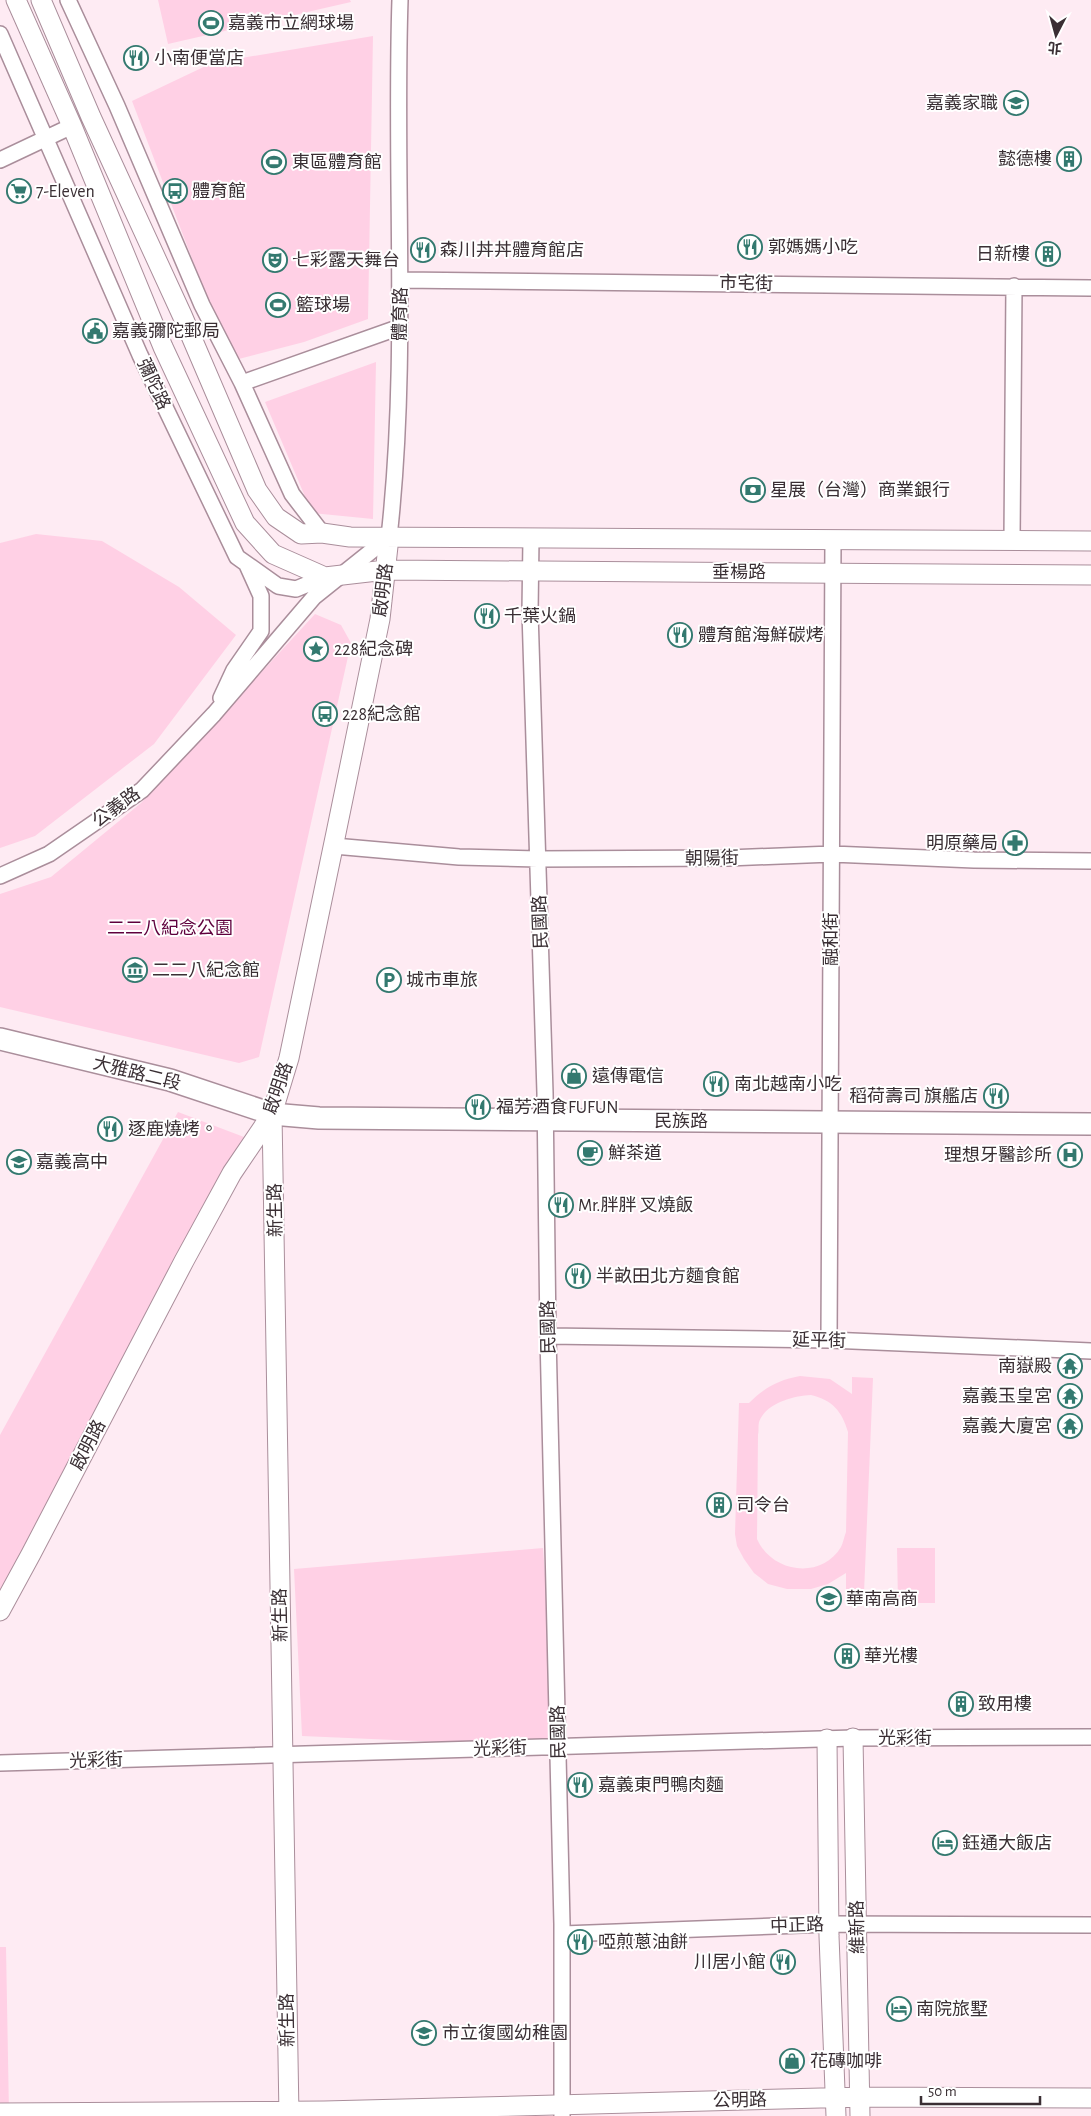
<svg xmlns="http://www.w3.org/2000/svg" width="1091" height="2116" font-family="'Alegreya Sans','Noto Sans TC',sans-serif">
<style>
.green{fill:#ffd0e5;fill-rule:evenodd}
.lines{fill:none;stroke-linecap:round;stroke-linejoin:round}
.minor-casing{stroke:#aa8e9b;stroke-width:18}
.tertiary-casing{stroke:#aa8e9b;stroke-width:21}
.secondary-casing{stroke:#aa8e9b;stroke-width:24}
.minor{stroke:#fff;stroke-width:15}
.tertiary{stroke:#fff;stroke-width:19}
.secondary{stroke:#fff;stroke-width:21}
.labels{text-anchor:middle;stroke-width:4;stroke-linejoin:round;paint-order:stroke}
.poi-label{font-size:18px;fill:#3a2f34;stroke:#fff;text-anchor:start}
.street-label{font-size:18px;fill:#3a2f34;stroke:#fff}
.park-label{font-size:18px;fill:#5f003d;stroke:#fff}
</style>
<rect width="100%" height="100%" fill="#feebf3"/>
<!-- green -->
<path class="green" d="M 158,0 L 350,0 L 351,2 L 168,44 Z
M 373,36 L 368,319 L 304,342 L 231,361 L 132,101 L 212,63 Z
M 376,362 L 373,519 L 312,513 L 265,402 Z
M 36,534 L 102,541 L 179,587 L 236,635 L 154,744 L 35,836 L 0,848 L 0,543 Z
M 315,614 L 341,625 L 351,643 L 259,1057 L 239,1063 L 0,1007 L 0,894 L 51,877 L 141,803 Z
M 178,1112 L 244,1137 L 0,1596 L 0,1435 Z
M 800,1376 L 830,1379 L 852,1394 L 852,1377 L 873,1378 L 864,1593 L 846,1592 L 846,1573 L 828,1584 L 811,1589 L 787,1589 L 768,1584 L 754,1573 L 744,1559 L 737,1546 L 735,1534 L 739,1403 L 749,1403 C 764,1388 778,1380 800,1376 ZM 811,1395 C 832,1400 842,1411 848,1432 L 846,1532 C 844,1537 843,1543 841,1547 C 821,1580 772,1573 757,1539 L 758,1435 C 759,1431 758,1426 759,1422 C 766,1403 793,1396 811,1395 Z
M 543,1548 L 558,1747 L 302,1736 L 294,1569 Z
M 897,1548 L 935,1548 L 935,1603 L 898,1603 Z
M 0,1947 L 6,1947 L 9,2113 L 0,2112 Z"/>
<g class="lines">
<defs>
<path id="minor" d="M 68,0 L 117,106 L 202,305 L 242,383 L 292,494 L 322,533
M 0,34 L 140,355 L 237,557 L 278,586 L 296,589 L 325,577
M 0,160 L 72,126
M 401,280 L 1091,288
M 242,383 L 400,327
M 531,538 L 530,612 L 545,1093 L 548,1336 L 562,1924 L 562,2116
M 1012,540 L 1014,286
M 221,698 L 234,670 L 261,631 L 261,596 L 247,565
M 334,846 L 459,857 L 538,859 L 728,858 L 832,854 L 974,860 L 1091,861
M 0,876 L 49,854 L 142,790 L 214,714 L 314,597 L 389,537 C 409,358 394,179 400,0
M 548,1336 L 829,1340 L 1091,1351
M 829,1340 L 833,539
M 0,1763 L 853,1738 L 1091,1737
M 563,1934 L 829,1924 L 1091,1925"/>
<path id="tertiary" d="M 16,0 L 72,126 L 163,347 L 245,523 L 273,554 L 325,577 L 386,570 L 1091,575
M 41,0 L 91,117 L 182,315 L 257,490 L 276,517 L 301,534 L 322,533 L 350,537 L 1091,541
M 272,1114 L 289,2116
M 0,1611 L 31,1554 L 184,1261 L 232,1173 L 272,1114 L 289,1058 L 336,833 L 380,619 L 389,537
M 853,1738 L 860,2116
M 827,1739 L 829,1936 L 836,2116
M 0,2113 L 324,2111 L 860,2097 L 1091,2098"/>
<path id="secondary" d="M 0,1039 L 170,1080 L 272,1114 L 319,1118 L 1091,1124"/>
</defs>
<!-- minor casing -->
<use href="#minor" class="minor-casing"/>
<!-- tertiary casing -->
<use href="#tertiary" class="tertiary-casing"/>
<!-- secondary casing -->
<use href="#secondary" class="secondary-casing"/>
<!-- minor -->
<use href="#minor" class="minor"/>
<!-- tertiary -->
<use href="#tertiary" class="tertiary"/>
<!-- secondary -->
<use href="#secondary" class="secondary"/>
</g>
<!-- icons -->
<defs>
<symbol id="stadium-ring" viewBox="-11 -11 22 22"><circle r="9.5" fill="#fff" stroke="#33796f" stroke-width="1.5"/><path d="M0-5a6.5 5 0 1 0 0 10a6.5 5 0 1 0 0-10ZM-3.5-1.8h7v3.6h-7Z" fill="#33796f"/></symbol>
<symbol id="restaurant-ring" viewBox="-11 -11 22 22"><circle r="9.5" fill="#fff" stroke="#33796f" stroke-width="1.5"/><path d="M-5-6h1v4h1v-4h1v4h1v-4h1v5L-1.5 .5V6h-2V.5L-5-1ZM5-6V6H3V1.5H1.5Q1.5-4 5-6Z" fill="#33796f"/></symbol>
<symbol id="school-ring" viewBox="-11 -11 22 22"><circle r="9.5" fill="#fff" stroke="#33796f" stroke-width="1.5"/><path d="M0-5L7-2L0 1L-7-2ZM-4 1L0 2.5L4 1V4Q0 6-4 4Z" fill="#33796f"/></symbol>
<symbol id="building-ring" viewBox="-11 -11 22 22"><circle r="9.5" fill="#fff" stroke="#33796f" stroke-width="1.5"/><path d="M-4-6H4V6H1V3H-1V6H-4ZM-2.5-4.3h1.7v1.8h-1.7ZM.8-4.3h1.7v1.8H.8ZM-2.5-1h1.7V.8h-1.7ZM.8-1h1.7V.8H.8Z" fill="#33796f"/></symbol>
<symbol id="supermarket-ring" viewBox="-11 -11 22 22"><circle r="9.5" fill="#fff" stroke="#33796f" stroke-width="1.5"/><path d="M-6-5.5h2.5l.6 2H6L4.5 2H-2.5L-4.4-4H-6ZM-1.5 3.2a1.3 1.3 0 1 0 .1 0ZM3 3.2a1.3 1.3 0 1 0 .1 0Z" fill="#33796f"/></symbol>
<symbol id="bus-ring" viewBox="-11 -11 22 22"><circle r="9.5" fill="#fff" stroke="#33796f" stroke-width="1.5"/><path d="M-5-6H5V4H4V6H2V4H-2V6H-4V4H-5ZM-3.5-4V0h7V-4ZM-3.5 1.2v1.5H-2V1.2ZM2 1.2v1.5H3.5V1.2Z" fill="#33796f"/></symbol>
<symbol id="theatre-ring" viewBox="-11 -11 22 22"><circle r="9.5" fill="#fff" stroke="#33796f" stroke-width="1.5"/><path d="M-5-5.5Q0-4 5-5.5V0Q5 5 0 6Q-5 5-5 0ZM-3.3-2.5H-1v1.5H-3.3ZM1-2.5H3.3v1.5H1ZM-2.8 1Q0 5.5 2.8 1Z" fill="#33796f"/></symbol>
<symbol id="civic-ring" viewBox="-11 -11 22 22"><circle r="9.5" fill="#fff" stroke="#33796f" stroke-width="1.5"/><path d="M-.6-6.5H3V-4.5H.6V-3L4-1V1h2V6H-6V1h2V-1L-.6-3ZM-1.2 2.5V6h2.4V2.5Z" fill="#33796f"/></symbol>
<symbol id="bank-ring" viewBox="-11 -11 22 22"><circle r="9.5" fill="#fff" stroke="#33796f" stroke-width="1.5"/><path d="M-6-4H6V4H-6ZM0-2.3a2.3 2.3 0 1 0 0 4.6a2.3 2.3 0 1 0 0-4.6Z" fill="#33796f"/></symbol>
<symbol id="sight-ring" viewBox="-11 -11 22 22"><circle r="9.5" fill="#fff" stroke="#33796f" stroke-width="1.5"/><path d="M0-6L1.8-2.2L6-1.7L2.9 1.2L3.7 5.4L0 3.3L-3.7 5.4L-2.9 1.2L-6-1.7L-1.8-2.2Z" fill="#33796f"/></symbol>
<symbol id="pharmacy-ring" viewBox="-11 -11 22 22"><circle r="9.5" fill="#fff" stroke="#33796f" stroke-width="1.5"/><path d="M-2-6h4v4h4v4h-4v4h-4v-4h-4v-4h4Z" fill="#33796f"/></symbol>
<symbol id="museum-ring" viewBox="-11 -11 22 22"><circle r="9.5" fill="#fff" stroke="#33796f" stroke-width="1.5"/><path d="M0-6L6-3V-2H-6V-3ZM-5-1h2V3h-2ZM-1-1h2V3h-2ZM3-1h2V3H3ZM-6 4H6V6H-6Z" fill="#33796f"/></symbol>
<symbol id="parking-ring" viewBox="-11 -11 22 22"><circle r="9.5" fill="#fff" stroke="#33796f" stroke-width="1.5"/><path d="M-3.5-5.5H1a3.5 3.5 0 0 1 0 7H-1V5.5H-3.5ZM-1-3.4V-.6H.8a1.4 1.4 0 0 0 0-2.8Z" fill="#33796f"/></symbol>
<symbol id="shop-ring" viewBox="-11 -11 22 22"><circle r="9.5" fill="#fff" stroke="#33796f" stroke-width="1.5"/><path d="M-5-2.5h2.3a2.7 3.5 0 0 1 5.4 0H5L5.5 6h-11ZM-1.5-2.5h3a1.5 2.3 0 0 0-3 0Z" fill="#33796f"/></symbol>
<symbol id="cafe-ring" viewBox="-11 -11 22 22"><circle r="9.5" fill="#fff" stroke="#33796f" stroke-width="1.5"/><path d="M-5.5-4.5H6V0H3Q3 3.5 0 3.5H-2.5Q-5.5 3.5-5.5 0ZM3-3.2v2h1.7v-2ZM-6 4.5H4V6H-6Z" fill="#33796f"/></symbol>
<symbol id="hospital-ring" viewBox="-11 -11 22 22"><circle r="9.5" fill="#fff" stroke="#33796f" stroke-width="1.5"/><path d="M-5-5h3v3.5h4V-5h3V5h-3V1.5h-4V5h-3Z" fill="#33796f"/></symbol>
<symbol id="temple-ring" viewBox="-11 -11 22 22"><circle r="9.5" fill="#fff" stroke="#33796f" stroke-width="1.5"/><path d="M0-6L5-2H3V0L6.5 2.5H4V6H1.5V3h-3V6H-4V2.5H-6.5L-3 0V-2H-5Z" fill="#33796f"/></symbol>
<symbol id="hotel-ring" viewBox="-11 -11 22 22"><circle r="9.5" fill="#fff" stroke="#33796f" stroke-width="1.5"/><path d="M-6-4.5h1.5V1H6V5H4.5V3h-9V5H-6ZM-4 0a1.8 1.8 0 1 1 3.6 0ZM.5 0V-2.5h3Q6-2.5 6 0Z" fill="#33796f"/></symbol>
</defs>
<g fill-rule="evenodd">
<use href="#stadium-ring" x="197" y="9" width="28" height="28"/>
<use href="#restaurant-ring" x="122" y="44" width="28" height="28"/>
<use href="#school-ring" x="1002" y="89" width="28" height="28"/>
<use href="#building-ring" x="1055" y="145" width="28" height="28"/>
<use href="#stadium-ring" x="260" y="148" width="28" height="28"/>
<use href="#supermarket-ring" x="5" y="177" width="28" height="28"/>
<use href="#bus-ring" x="161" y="177" width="28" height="28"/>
<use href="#restaurant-ring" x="736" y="233" width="28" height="28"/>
<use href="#restaurant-ring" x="409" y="236" width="28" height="28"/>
<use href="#building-ring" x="1034" y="240" width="28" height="28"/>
<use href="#theatre-ring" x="261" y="246" width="28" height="28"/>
<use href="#stadium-ring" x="264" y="291" width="28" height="28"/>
<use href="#civic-ring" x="81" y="317" width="28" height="28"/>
<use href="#bank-ring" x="739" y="476" width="28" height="28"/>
<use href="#restaurant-ring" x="473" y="602" width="28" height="28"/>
<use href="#restaurant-ring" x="666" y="621" width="28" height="28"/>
<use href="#sight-ring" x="302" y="635" width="28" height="28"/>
<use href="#bus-ring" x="311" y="700" width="28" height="28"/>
<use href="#pharmacy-ring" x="1001" y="829" width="28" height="28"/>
<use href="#museum-ring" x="121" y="956" width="28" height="28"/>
<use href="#parking-ring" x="375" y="966" width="28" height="28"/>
<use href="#shop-ring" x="560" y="1062" width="28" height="28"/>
<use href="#restaurant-ring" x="702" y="1070" width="28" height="28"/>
<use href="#restaurant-ring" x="982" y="1082" width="28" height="28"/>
<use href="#restaurant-ring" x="464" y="1093" width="28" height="28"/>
<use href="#restaurant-ring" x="96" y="1115" width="28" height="28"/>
<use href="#cafe-ring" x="576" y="1139" width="28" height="28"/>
<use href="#hospital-ring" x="1056" y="1141" width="28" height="28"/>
<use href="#school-ring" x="5" y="1148" width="28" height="28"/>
<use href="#restaurant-ring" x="547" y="1191" width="28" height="28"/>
<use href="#restaurant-ring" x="564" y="1262" width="28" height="28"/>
<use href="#temple-ring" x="1056" y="1352" width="28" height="28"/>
<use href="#temple-ring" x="1056" y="1382" width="28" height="28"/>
<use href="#temple-ring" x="1056" y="1412" width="28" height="28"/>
<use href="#building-ring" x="705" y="1491" width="28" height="28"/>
<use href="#school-ring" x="815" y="1585" width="28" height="28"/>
<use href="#building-ring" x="833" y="1642" width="28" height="28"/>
<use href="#building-ring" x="947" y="1690" width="28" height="28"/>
<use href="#restaurant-ring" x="566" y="1771" width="28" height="28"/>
<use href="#hotel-ring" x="931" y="1829" width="28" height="28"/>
<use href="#restaurant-ring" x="566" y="1928" width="28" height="28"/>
<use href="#restaurant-ring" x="769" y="1948" width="28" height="28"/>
<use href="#hotel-ring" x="885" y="1995" width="28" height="28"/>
<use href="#school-ring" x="410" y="2019" width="28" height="28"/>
<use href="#shop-ring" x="778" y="2047" width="28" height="28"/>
</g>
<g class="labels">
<!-- poi labels -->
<g class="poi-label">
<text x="228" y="29">嘉義市立網球場</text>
<text x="154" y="64">小南便當店</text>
<text x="998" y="109" text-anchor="end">嘉義家職</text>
<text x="1052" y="165" text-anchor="end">懿德樓</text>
<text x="292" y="168">東區體育館</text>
<text x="36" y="197">7-Eleven</text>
<text x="192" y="197">體育館</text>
<text x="768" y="253">郭媽媽小吃</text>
<text x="440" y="256">森川丼丼體育館店</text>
<text x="1030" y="260" text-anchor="end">日新樓</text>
<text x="292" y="266">七彩露天舞台</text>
<text x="296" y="311">籃球場</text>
<text x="112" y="337">嘉義彌陀郵局</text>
<text x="770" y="496">星展（台灣）商業銀行</text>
<text x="504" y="622">千葉火鍋</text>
<text x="698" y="641">體育館海鮮碳烤</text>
<text x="334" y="655">228紀念碑</text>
<text x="342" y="720">228紀念館</text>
<text x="998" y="849" text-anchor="end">明原藥局</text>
<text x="152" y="976">二二八紀念館</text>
<text x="406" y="986">城市車旅</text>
<text x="592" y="1082">遠傳電信</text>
<text x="734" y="1090">南北越南小吃</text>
<text x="978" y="1102" text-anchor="end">稻荷壽司 旗艦店</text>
<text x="496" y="1113">福芳酒食FUFUN</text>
<text x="128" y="1135">逐鹿燒烤。</text>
<text x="608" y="1159">鮮茶道</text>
<text x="1052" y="1161" text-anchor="end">理想牙醫診所</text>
<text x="36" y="1168">嘉義高中</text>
<text x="578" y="1211">Mr.胖胖 叉燒飯</text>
<text x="596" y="1282">半畝田北方麵食館</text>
<text x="1052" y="1372" text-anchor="end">南嶽殿</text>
<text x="1052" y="1402" text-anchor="end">嘉義玉皇宮</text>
<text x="1052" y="1432" text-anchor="end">嘉義大廈宮</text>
<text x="736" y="1511">司令台</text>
<text x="846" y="1605">華南高商</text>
<text x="864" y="1662">華光樓</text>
<text x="978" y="1710">致用樓</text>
<text x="598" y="1791">嘉義東門鴨肉麵</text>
<text x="962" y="1849">鈺通大飯店</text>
<text x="598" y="1948">啞煎蔥油餅</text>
<text x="766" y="1968" text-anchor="end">川居小館</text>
<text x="916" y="2015">南院旅墅</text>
<text x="442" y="2039">市立復國幼稚園</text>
<text x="810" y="2067">花磚咖啡</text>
</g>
<!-- street labels -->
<g class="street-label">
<text transform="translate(746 283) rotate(1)" y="6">市宅街</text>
<text transform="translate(400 314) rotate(-89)" y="6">體育路</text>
<text transform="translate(154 384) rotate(65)" y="6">彌陀路</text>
<text x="739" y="578">垂楊路</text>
<text transform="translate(383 590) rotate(-83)" y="6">啟明路</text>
<text transform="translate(116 807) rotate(-36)" y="6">公義路</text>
<text transform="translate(712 858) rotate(-1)" y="6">朝陽街</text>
<text transform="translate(540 922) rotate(-92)" y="6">民國路</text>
<text transform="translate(831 939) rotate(-90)" y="6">融和街</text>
<text transform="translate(137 1073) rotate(14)" y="6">大雅路二段</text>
<text transform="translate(278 1088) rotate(-71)" y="6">啟明路</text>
<text x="681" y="1127">民族路</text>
<text transform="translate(275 1210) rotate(-91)" y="6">新生路</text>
<text transform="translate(548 1327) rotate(-91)" y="6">民國路</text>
<text transform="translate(819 1340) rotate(1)" y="6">延平街</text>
<text transform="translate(88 1445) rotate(-63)" y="6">啟明路</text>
<text transform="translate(280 1615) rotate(-91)" y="6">新生路</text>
<text transform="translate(558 1732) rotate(-91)" y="6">民國路</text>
<text x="905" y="1744">光彩街</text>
<text transform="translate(500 1748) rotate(-2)" y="6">光彩街</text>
<text transform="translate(96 1760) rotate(-2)" y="6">光彩街</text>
<text transform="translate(797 1925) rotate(-2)" y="6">中正路</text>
<text transform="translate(857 1927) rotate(-91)" y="6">維新路</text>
<text transform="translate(287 2020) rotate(-91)" y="6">新生路</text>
<text transform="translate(740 2100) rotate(-1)" y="6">公明路</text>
</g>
<!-- park labels -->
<g class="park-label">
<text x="170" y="934">二二八紀念公園</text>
</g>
</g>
<!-- north arrow -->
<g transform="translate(1056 35) rotate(186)" stroke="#ffffff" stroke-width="4" paint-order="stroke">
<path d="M0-4L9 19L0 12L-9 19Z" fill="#3a2f34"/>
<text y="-8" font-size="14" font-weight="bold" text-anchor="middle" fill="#3a2f34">北</text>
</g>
<!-- scale -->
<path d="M921 2096v8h119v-8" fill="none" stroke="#3a2f34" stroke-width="2.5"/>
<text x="928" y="2096" font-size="15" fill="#3a2f34" stroke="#ffffff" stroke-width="4" paint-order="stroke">50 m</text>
</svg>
